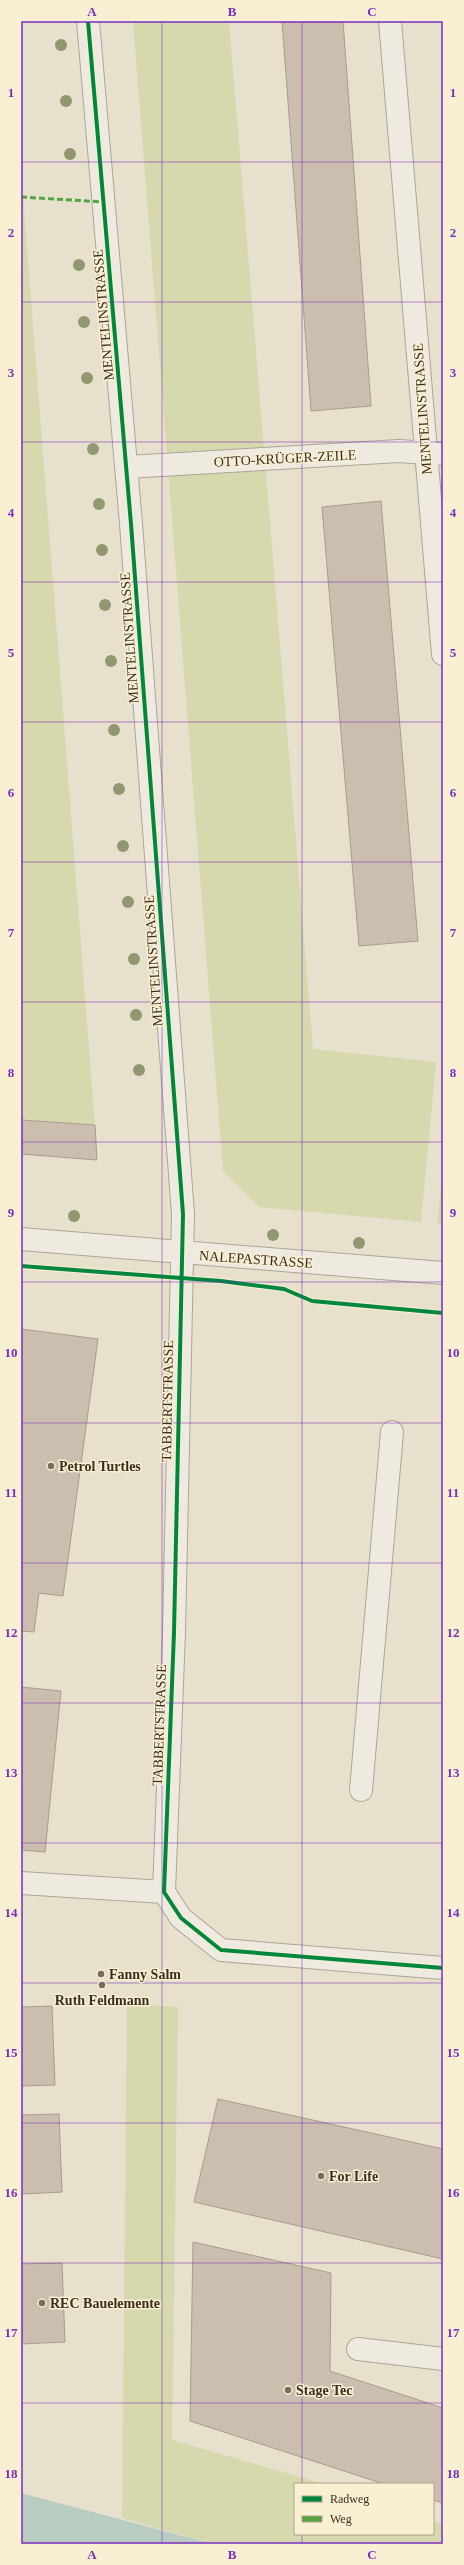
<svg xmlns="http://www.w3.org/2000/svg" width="464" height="2565" font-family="Georgia,serif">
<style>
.green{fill:#d6d8ae}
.water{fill:#b9ccc1}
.building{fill:#ccbeae;stroke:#a89c8c}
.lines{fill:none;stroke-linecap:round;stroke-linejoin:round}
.lane-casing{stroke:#aca596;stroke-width:24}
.street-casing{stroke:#aca596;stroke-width:24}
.lane{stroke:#efeae0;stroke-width:22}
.street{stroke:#efeae0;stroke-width:22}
.quiet{stroke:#54a441;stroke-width:3;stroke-dasharray:6 3;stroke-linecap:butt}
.cycleway-casing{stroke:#f9efd3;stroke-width:6}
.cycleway{stroke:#00873e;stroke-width:4}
.tree{fill:#91976f}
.grid{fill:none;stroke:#7b2cbf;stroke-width:1;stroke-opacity:0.55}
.poi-dot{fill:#786c5b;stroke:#f9efd3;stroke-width:1.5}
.labels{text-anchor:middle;stroke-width:3;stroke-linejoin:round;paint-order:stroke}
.street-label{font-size:14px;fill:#3c2e1d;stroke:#f9efd3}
.poi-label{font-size:14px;font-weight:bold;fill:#3c2e1d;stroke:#f9efd3;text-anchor:start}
.neatline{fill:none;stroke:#7b2cbf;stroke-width:1.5}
.grid-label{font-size:13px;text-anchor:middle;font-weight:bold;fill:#7b2cbf}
</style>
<rect width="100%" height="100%" fill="#e7e0cd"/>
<!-- green -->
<path class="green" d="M 133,21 L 229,21 L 313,1049 L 436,1062 L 421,1222 L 259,1207 L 223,1171 Z
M 21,170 L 95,1125 L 21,1120 Z
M 443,1167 L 443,1225 L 437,1224 Z
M 127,2003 L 178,2007 L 172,2440 L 324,2484 L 295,2484 L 295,2534 L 433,2534 L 433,2521 L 443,2524 L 443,2544 L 213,2544 L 122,2518 Z"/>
<!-- water -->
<path class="water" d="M 21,2493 L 213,2544 L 21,2544 Z"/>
<!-- building -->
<path class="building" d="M 282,21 L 343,21 L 371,406 L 311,411 Z
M 381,501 L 418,941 L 359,946 L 322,507 Z
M 21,1120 L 95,1125 L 97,1160 L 21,1154 Z
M 21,1329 L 98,1339 L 63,1596 L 39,1593 L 34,1632 L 21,1631 Z
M 21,1687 L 61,1691 L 45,1852 L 21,1850 Z
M 52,2006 L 55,2085 L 21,2086 L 21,2007 Z
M 218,2099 L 443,2149 L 443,2259 L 194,2202 Z
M 59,2114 L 62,2192 L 21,2194 L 21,2115 Z
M 193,2242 L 331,2273 L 330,2371 L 443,2408 L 443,2503 L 433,2500 L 433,2484 L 384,2484 L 190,2421 Z
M 62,2263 L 65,2342 L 21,2344 L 21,2264 Z"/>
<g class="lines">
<defs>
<path id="lane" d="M 390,21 L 443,654
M 361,1790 L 392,1432
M 21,1883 L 164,1892
M 358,2349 L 443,2359"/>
<path id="street" d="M 88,21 L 131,524 L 183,1214 L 174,1632 L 164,1892 L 181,1918 L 221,1950 L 443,1968
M 127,467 L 399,451 L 443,454
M 21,1239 L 443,1273"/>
</defs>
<!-- lane casing -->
<use href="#lane" class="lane-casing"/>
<!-- street casing -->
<use href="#street" class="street-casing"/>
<!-- lane -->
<use href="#lane" class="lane"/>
<!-- street -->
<use href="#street" class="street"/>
<!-- quiet -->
<path class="quiet" d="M 21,197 L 104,202"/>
<defs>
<path id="cycleway" d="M 88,21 L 131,524 L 183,1214 L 174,1632 L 164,1892 L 181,1918 L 221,1950 L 443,1968
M 21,1266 L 221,1281 L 284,1289 L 312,1301 L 443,1313"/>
</defs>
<!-- cycleway casing -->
<use href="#cycleway" class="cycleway-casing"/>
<!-- cycleway -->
<use href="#cycleway" class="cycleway"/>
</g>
<!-- trees -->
<g class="tree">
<circle cx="61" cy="45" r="6"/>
<circle cx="66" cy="101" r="6"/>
<circle cx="70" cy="154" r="6"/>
<circle cx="79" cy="265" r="6"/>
<circle cx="84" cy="322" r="6"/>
<circle cx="87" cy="378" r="6"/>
<circle cx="93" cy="449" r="6"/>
<circle cx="99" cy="504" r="6"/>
<circle cx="102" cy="550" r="6"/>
<circle cx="105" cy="605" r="6"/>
<circle cx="111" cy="661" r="6"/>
<circle cx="114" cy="730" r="6"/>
<circle cx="119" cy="789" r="6"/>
<circle cx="123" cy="846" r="6"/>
<circle cx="128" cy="902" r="6"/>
<circle cx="134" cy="959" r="6"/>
<circle cx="136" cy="1015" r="6"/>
<circle cx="139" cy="1070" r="6"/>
<circle cx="74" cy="1216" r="6"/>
<circle cx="273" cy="1235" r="6"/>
<circle cx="359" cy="1243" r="6"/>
</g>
<!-- grid -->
<path class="grid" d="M 162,21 L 162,2544M 302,21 L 302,2484M 21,162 L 443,162M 21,302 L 443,302M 21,442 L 443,442M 21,582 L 443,582M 21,722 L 443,722M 21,862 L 443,862M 21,1002 L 443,1002M 21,1142 L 443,1142M 21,1282 L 443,1282M 21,1423 L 443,1423M 21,1563 L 443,1563M 21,1703 L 443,1703M 21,1843 L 443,1843M 21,1983 L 443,1983M 21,2123 L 443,2123M 21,2263 L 443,2263M 21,2403 L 443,2403M 302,2534 L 302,2544"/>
<!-- markers -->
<g class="poi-dot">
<circle cx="51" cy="1466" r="4"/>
<circle cx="101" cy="1974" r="4"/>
<circle cx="102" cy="1985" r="4"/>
<circle cx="321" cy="2176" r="4"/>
<circle cx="42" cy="2303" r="4"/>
<circle cx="288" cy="2390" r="4"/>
</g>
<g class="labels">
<!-- street labels -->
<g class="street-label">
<text transform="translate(103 315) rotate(-95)" y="5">MENTELINSTRASSE</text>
<text transform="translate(422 409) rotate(-94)" y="5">MENTELINSTRASSE</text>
<text transform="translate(285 458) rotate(-3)" y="5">OTTO-KRÜGER-ZEILE</text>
<text transform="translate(129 638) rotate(-94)" y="5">MENTELINSTRASSE</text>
<text transform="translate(153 961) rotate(-94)" y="5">MENTELINSTRASSE</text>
<text transform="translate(256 1259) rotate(4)" y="5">NALEPASTRASSE</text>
<text transform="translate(167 1401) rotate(-89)" y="5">TABBERTSTRASSE</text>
<text transform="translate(159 1725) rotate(-88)" y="5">TABBERTSTRASSE</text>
</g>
<!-- poi labels -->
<g class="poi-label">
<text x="59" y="1471">Petrol Turtles</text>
<text x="109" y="1979">Fanny Salm</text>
<text x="102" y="2005" text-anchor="middle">Ruth Feldmann</text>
<text x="329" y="2181">For Life</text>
<text x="50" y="2308">REC Bauelemente</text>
<text x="296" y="2395">Stage Tec</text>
</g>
</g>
<!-- border -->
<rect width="464" height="2565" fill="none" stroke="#f9efd3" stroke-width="44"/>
<!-- legend -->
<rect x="294" y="2483" width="140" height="52" fill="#f9efd3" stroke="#ada28a"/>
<rect x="302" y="2496" width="20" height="6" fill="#00873e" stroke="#ada28a"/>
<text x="330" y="2503" font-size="12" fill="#3c2e1d">Radweg</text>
<rect x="302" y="2516" width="20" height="6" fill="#54a441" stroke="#ada28a"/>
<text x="330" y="2523" font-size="12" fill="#3c2e1d">Weg</text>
<rect x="22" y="22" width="420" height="2521" class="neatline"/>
<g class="grid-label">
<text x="92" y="16">A</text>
<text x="232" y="16">B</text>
<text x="372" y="16">C</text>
<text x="11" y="97">1</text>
<text x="453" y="97">1</text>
<text x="11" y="237">2</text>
<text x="453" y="237">2</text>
<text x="11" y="377">3</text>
<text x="453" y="377">3</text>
<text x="11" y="517">4</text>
<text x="453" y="517">4</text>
<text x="11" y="657">5</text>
<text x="453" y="657">5</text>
<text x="11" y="797">6</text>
<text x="453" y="797">6</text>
<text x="11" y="937">7</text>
<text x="453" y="937">7</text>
<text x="11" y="1077">8</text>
<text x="453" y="1077">8</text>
<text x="11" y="1217">9</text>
<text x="453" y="1217">9</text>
<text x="11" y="1357">10</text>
<text x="453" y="1357">10</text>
<text x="11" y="1497">11</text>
<text x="453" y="1497">11</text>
<text x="11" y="1637">12</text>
<text x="453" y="1637">12</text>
<text x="11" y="1777">13</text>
<text x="453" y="1777">13</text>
<text x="11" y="1917">14</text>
<text x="453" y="1917">14</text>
<text x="11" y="2057">15</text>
<text x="453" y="2057">15</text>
<text x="11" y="2197">16</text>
<text x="453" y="2197">16</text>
<text x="11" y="2337">17</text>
<text x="453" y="2337">17</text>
<text x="11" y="2478">18</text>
<text x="453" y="2478">18</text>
<text x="92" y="2559">A</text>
<text x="232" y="2559">B</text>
<text x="372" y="2559">C</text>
</g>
</svg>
